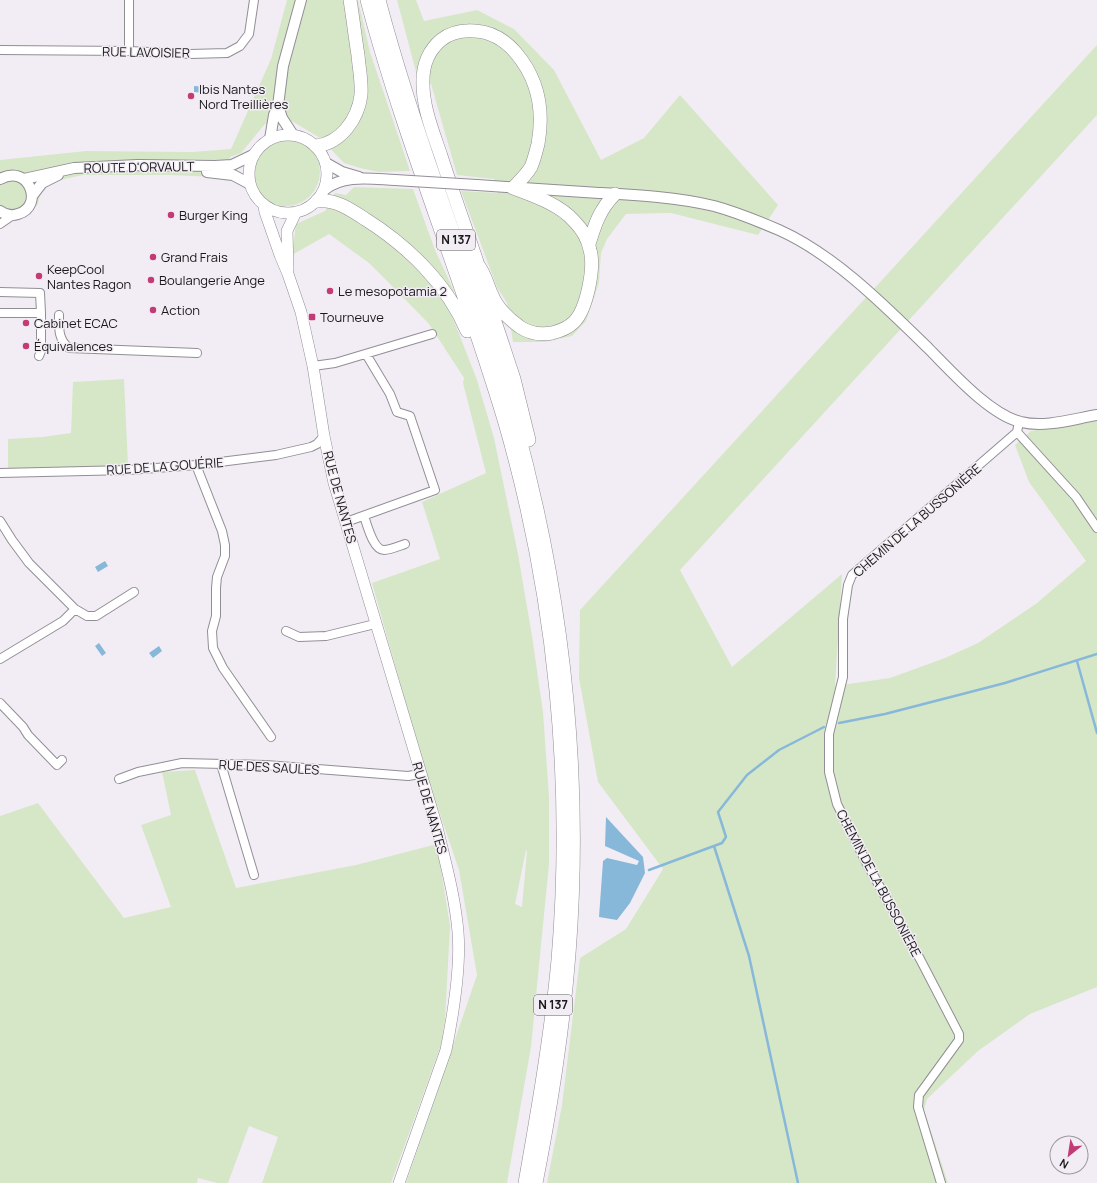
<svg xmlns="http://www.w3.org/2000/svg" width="1097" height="1183" font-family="Manrope,sans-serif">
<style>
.green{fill:#d6e7c7;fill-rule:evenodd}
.water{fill:#88b8d9}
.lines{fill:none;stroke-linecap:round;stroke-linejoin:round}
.stream{stroke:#88b8d9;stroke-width:2.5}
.minor-casing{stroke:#928e95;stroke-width:10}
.tertiary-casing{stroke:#928e95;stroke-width:12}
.secondary-casing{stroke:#928e95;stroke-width:12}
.trunk-casing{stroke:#928e95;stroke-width:14}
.minor{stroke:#fff;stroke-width:8}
.tertiary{stroke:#fff;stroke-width:10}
.secondary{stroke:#fff;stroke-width:11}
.trunk{stroke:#fff;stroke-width:13}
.tertiary-bridge-casing{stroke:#928e95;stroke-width:12;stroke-linecap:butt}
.tertiary-bridge{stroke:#fff;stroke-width:10}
.poi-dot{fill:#c33a75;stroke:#f2edf4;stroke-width:1.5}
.labels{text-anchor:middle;stroke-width:3;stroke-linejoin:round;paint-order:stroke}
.shield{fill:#f2edf4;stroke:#5b585b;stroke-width:1}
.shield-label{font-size:12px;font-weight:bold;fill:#1a181a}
.street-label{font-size:13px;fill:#1a181a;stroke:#f2edf4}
.poi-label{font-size:13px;fill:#1a181a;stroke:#f2edf4;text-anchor:start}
</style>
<rect width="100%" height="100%" fill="#f2edf4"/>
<!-- green -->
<path class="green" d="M 287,0 L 358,0 L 370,52 L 410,171 L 379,172 L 360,168 L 344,163 L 320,138 L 290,120 L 265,124 L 241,153 L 230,157 L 227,181 L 216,177 L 169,175 L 83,175 L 55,181 L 41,191 L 38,204 L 20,218 L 9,220 L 0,228 L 0,160 L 86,151 L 192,152 L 231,149 L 271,59 Z
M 397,0 L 416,0 L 424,21 L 477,10 L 514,29 L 554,70 L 601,160 L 644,138 L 680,95 L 778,205 L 758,235 L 671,213 L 626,214 L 607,239 L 601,253 L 599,283 L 586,321 L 572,336 L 545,342 L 513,342 L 507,303 L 497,287 L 461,191 L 498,193 L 494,179 L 457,175 L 431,84 L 416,72 Z
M 1097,45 L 1097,115 L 680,570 L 732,667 L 842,574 L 835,686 L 890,678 L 945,658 L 978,643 L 1037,603 L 1086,561 L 1029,482 L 1015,445 L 1031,431 L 1097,418 L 1097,987 L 1030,1014 L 978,1051 L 927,1099 L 924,1110 L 948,1183 L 547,1183 L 562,1105 L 580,958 L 626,929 L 663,869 L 598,782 L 579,678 L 580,610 Z
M252 172a34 34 0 1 1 68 0a34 34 0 1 1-68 0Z
M 354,187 L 413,189 L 435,250 L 454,291 L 449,308 L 477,380 L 494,438 L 518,554 L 532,636 L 543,712 L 549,797 L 549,864 L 531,1047 L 507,1183 L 406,1183 L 477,975 L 459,870 L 422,761 L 372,583 L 440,559 L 422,502 L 486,473 L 463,383 L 464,378 L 429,324 L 396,290 L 369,263 L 329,234 L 292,255 L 296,224 L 325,211 L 335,193 L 346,195 ZM 526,850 L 527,851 L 522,907 L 515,904 Z
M 124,379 L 128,466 L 8,469 L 8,439 L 43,437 L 71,433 L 73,382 Z
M 195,770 L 236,888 L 356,865 L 437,844 L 450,926 L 445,1020 L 441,1045 L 391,1183 L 262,1183 L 278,1137 L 249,1126 L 228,1183 L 217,1183 L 198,1178 L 197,1183 L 0,1183 L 0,816 L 38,803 L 124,918 L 171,907 L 141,825 L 171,815 L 162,772 Z"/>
<!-- water -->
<path class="water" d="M 194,86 L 206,87 L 205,93 L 194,92 Z
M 105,561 L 108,566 L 98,572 L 95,567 Z
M 99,643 L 106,653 L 102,656 L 95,646 Z
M 159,646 L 162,651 L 153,658 L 149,653 Z
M 606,817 L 643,857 L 645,873 L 630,903 L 617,920 L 599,917 L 603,861 L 607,858 L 637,865 L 639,861 L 605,846 Z"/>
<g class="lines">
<!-- stream -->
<path class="stream" d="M 1077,661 L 1097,733
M 839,723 L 885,714 L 1005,683 L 1097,654
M 714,846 L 749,956 L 798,1183
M 649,870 L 722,843 L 726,837 L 718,812 L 747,775 L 779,750 L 824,727"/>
<defs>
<path id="minor" d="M 0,50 L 129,51 L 190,54 L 227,53 L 240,46 L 249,34 L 254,0
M 129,51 L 129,0
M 0,224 L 13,215
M 0,292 L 40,293 L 41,313 L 0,313
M 59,315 C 59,329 58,339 69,348 L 197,353
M 39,356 L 41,351 L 41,313
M 313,366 L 335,363 L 432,334
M 1017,432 L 1076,497 L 1097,528
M 196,465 L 222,531 L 225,545 L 225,556 L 217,577 L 216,588 L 216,616 L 212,631 L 213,648 L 223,668 L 271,737
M 0,473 L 129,470 L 196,465 L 276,455 L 311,447 L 317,444 L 324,436
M 364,516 C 367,524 373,550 384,550 C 390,550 399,546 405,544
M 0,521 L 12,540 L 29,563 L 75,609 L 63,621 L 0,659
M 346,522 L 435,490 L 410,416 L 397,412 L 390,394 L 366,354
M 75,609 L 87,616 L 96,616 L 134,592
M 286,631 L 299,637 L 326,636 L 375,624
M 0,703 L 23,727 L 28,735 L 57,765 L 62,760
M 221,764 L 254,875
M 119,779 L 138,772 L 182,763 L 266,765 L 408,776 L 420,774
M 941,1183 L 918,1107 L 919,1095 L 959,1040 L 959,1034 L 920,959 L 866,862 L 837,804 L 829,772 L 829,734 L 843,677 L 843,619 L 848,585 L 852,575 L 1017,432 L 1019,422"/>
<path id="tertiary" d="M 278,106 L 282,118 L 293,135
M 270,139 L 274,115 L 278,106 L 283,66 L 301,0
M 326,163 L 342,172 L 359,177
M 207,172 L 233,175 L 250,184
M 0,179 C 29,163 45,206 18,214 C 12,216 5,215 0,211
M 24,179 L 74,168 L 138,165 L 215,166 L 232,165 L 253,155
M 477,185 C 518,188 559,190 599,193 C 637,195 677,197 714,206 C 736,212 758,221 779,230 C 835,255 886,307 929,349 C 952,372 990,415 1021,422 C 1045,428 1073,419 1097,415
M 324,190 C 344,174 371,179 395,180
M 32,196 L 42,183 L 58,175"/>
<path id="secondary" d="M249 174a39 39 0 1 1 78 0a39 39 0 1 1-78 0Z
M 264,206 L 265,212 L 280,255 L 288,274 L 301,312 L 313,366 L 324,436 L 334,483 L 437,827 C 445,861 455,896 458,932 C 461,967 453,1015 446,1050 L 399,1183
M 288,269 L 287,231 L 296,212"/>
<path id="trunk" d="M 367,0 C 405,144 463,281 505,423 C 555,596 573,781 558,960 C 551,1035 538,1109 525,1183
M 379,0 C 404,94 437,186 469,278 C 485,324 501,370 514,417 C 563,592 583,773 569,954 C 563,1031 551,1107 536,1183
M 316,146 C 341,143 358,119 361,95 C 362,81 359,68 358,55 C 355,37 353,18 350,0
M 317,201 C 335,199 350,209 365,219 C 408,246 447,284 467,331
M 589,244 C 595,224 600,209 615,194
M 478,265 C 485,273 487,285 492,295 C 497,308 509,319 520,327 C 529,333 541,335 552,333 C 560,331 568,328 574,322 C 587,309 595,267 590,250 C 588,239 582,229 574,221 C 559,204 534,196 513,188 C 520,181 526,175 531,167 C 534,160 536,152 538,144 C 544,111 538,79 516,53 C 506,41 492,32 475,31 C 463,30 451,32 441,40 C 429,50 423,65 423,80 C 422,106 433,132 441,156 C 453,193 466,229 478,265 L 478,270 L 514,379 L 529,440"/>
</defs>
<!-- minor casing -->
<use href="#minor" class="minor-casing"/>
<!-- tertiary casing -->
<use href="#tertiary" class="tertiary-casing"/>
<!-- secondary casing -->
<use href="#secondary" class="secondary-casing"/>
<!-- trunk casing -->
<use href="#trunk" class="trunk-casing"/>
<!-- minor -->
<use href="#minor" class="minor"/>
<!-- tertiary -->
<use href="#tertiary" class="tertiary"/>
<!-- secondary -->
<use href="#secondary" class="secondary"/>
<!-- trunk -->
<use href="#trunk" class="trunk"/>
<defs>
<path id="tertiary-bridge" d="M 395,180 L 477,185"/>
</defs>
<!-- tertiary-bridge casing -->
<use href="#tertiary-bridge" class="tertiary-bridge-casing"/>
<!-- tertiary-bridge -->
<use href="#tertiary-bridge" class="tertiary-bridge"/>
</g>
<!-- markers -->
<g class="poi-dot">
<circle cx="191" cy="96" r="4"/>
<circle cx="171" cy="215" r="4"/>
<circle cx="153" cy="257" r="4"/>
<circle cx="39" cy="276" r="4"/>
<circle cx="151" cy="280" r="4"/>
<circle cx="330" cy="291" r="4"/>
<circle cx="153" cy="310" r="4"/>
<rect x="308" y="313" width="8" height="8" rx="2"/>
<circle cx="26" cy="323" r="4"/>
<circle cx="26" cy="346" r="4"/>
</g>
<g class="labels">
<!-- shield labels -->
<g class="shield">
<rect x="437" y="230" width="38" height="20" rx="3"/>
<rect x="534" y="995" width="38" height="20" rx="3"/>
</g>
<g class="shield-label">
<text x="456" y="244">N 137</text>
<text x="553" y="1009">N 137</text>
</g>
<!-- street labels -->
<g class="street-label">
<text transform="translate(146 52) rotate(1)" y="5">RUE LAVOISIER</text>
<text transform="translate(139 167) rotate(-1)" y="5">ROUTE D'ORVAULT</text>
<text transform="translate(165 466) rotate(-4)" y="5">RUE DE LA GOUÉRIE</text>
<text transform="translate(340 497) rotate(75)" y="5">RUE DE NANTES</text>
<text transform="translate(917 520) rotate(-41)" y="5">CHEMIN DE LA BUSSONIÈRE</text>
<text transform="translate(269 767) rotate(3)" y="5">RUE DES SAULES</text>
<text transform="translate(430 808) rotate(74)" y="5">RUE DE NANTES</text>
<text transform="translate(879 883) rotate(62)" y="5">CHEMIN DE LA BUSSONIÈRE</text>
</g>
<!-- poi labels -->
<g class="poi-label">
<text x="199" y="94">Ibis Nantes<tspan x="199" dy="15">Nord Treillières</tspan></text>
<text x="179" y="220">Burger King</text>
<text x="161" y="262">Grand Frais</text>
<text x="47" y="274">KeepCool<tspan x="47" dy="15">Nantes Ragon</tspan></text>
<text x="159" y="285">Boulangerie Ange</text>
<text x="338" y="296">Le mesopotamia 2</text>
<text x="161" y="315">Action</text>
<text x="320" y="322">Tourneuve</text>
<text x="34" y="328">Cabinet ECAC</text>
<text x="34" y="351">Équivalences</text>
</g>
</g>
<!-- north arrow -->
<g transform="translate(1069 1155) rotate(210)"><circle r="19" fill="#f2edf4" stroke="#9c989d"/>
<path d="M0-3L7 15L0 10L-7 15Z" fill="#c33a75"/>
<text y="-6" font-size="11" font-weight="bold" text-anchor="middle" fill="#1a181a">N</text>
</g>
</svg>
